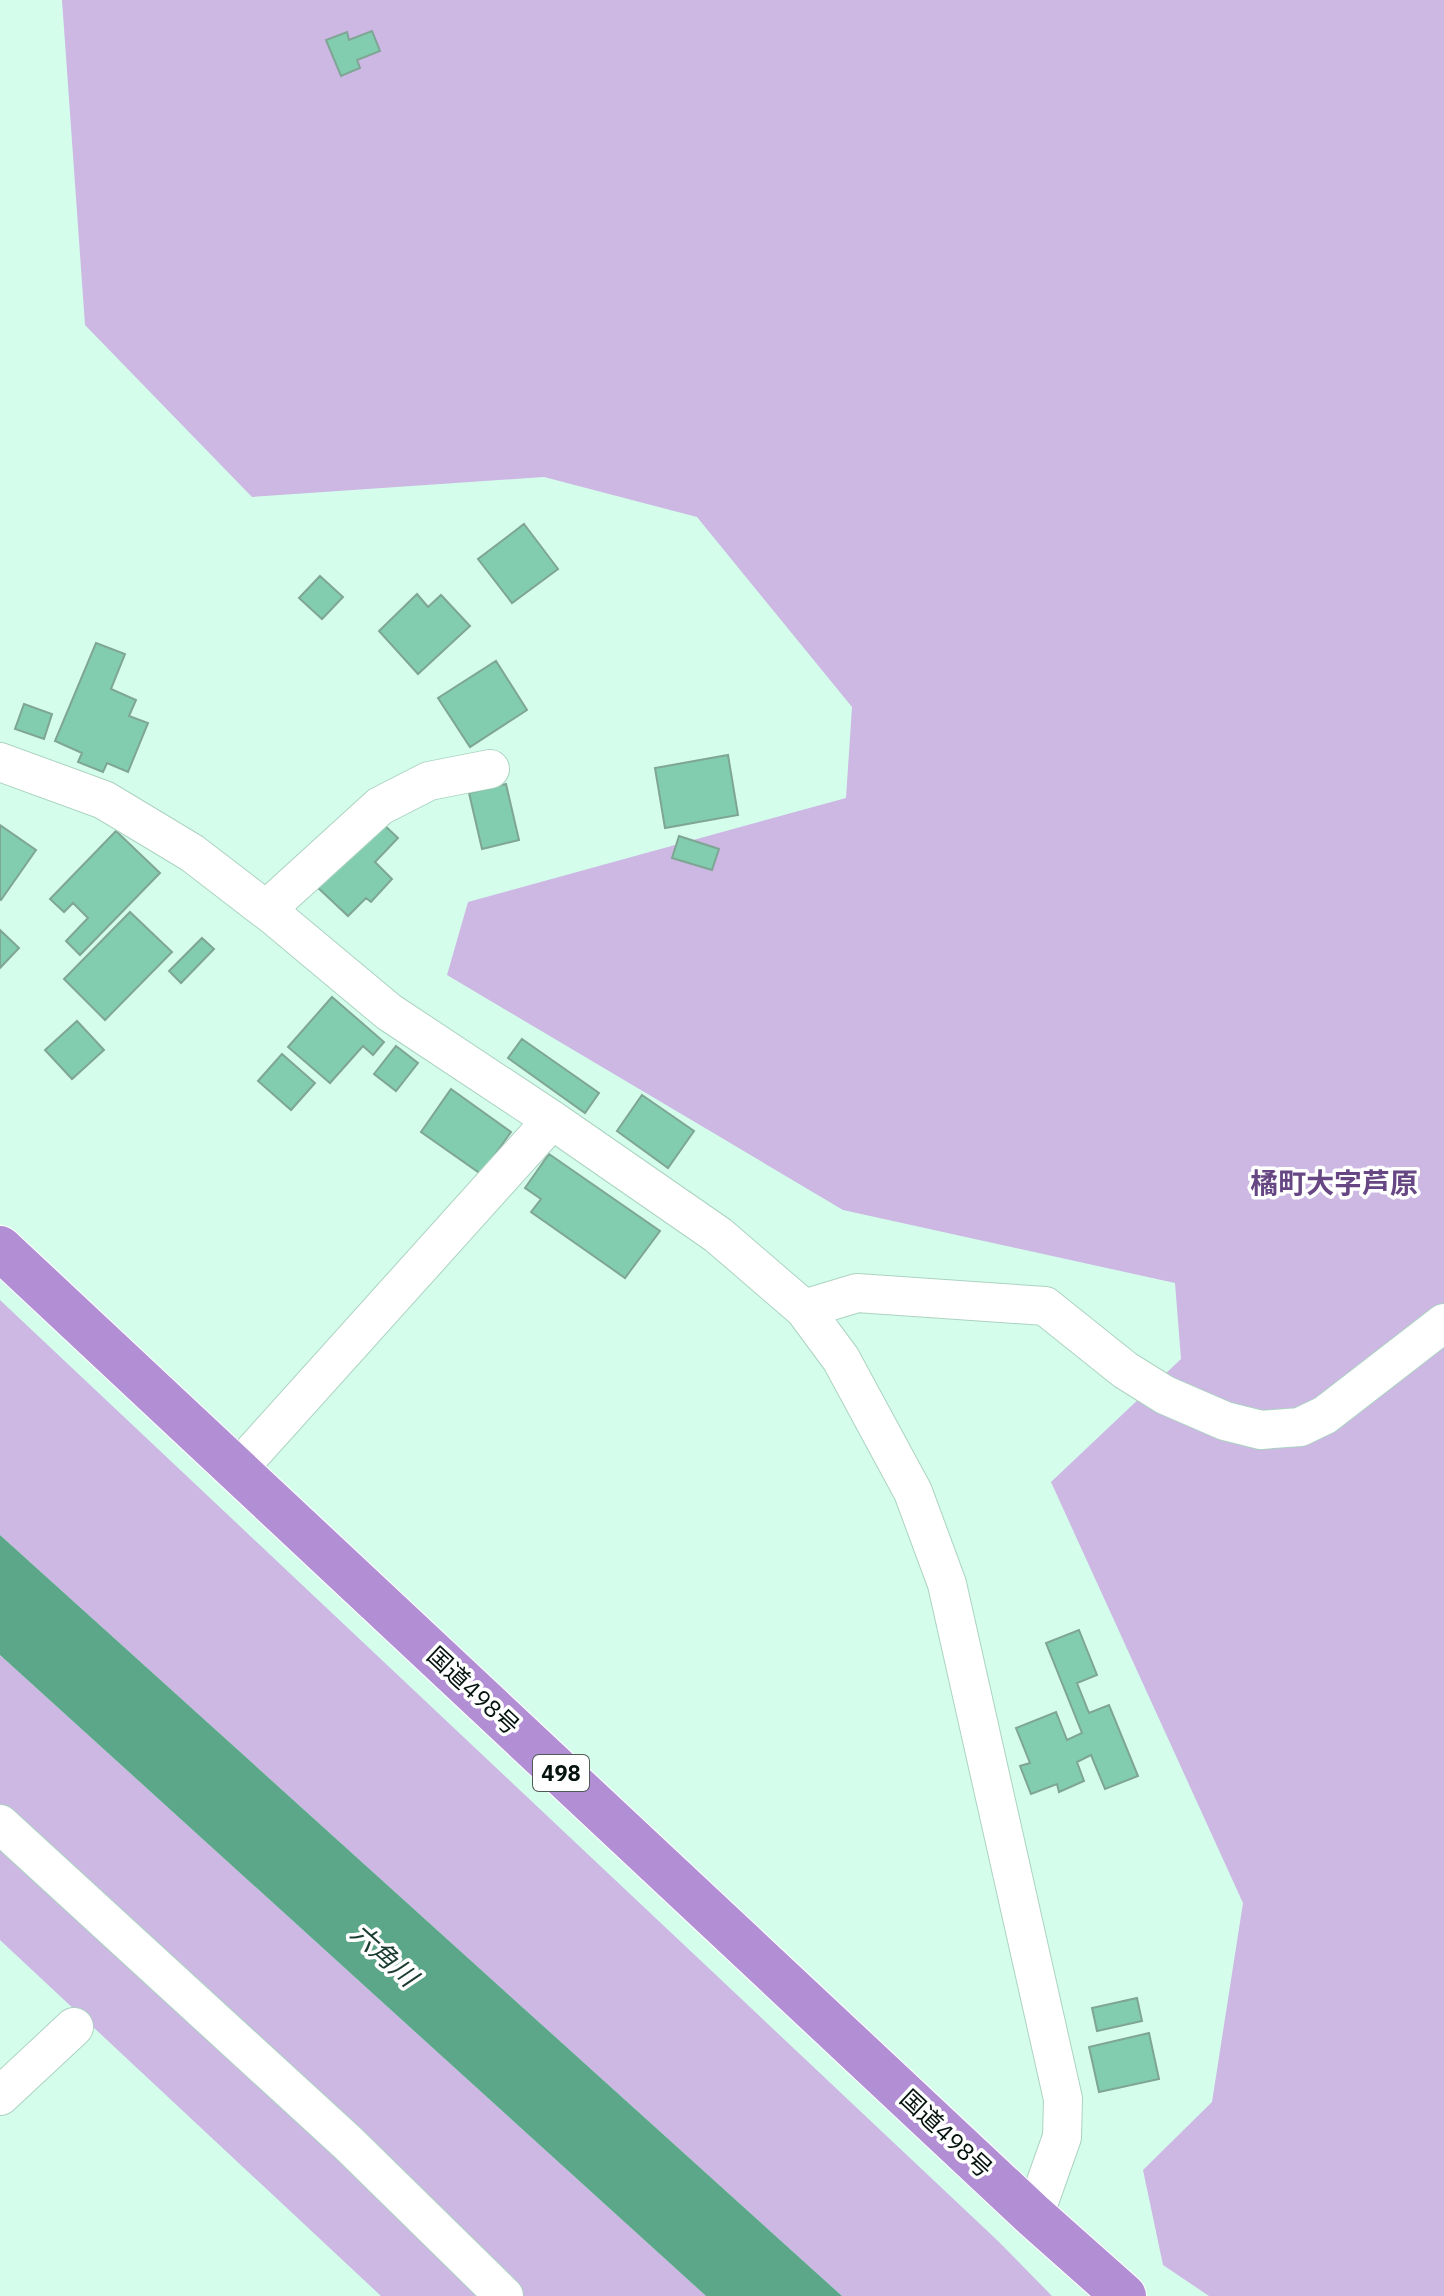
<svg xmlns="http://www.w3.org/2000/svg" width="1444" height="2296" font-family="'IBM Plex Sans','Noto Sans JP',sans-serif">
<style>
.green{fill:#cdb7e3}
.water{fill:#5ca68a}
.building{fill:#82cdaf;stroke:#7fa595;stroke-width:2}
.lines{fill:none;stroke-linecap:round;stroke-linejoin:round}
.minor-casing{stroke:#acd3c2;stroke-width:40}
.trunk-casing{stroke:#fff;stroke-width:46}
.minor{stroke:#fff;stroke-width:38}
.trunk{stroke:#b28ed4;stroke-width:44}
.labels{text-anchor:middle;stroke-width:7;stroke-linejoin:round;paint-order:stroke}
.shield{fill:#fff;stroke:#505a56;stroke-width:2}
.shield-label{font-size:22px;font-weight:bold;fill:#05130e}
.street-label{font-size:24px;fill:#05130e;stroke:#fff}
.water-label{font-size:26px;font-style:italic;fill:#1a3c30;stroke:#fff}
.quarter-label{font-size:28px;font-weight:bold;fill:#664783;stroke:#fff}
</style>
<rect width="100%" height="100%" fill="#d5fdec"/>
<!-- green -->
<path class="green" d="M 62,0 L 1444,0 L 1444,2296 L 1209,2296 L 1163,2265 L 1143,2170 L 1212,2102 L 1243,1903 L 1051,1482 L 1181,1359 L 1175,1283 L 843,1210 L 447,975 L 468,902 L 846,798 L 852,707 L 697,517 L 544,477 L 252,497 L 85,325 Z
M 0,1300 L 998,2241 L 1052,2296 L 842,2296 L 0,1535 Z
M 0,1655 L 706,2296 L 381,2296 L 0,1940 Z"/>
<!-- water -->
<path class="water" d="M 0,1535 L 842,2296 L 706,2296 L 0,1655 Z"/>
<!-- building -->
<path class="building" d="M 372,31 L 380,51 L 357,60 L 360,68 L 341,76 L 326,40 L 347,32 L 349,40 Z
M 524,524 L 558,569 L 512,603 L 478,559 Z
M 320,576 L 343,597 L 322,619 L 299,598 Z
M 417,594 L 428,607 L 441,595 L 470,626 L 418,674 L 379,631 Z
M 96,643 L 125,654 L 111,689 L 136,700 L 129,716 L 148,723 L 128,772 L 107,763 L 103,772 L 78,762 L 82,753 L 55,741 Z
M 496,661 L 527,710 L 470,747 L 438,698 Z
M 24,704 L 52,714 L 44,739 L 15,729 Z
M 728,755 L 738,815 L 665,828 L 655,768 Z
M 506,784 L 519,840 L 482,849 L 469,793 Z
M 382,823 L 398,838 L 375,862 L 392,879 L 371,902 L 366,898 L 348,916 L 315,885 Z
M 0,825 L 36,850 L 1,900 L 0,899 Z
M 116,831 L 160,873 L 80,955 L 66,941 L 88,918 L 73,903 L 64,912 L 50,899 Z
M 679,836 L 719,849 L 712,870 L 672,858 Z
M 130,912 L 172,952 L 105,1020 L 64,979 Z
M 0,930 L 19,948 L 0,968 Z
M 202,938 L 214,949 L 181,983 L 169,971 Z
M 332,997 L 384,1042 L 373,1055 L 363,1046 L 330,1083 L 288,1047 Z
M 77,1021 L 104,1050 L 72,1079 L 45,1050 Z
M 522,1039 L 599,1093 L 585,1113 L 508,1058 Z
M 396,1046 L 418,1063 L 396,1091 L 374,1074 Z
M 282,1054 L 315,1083 L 291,1110 L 258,1081 Z
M 451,1089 L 511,1132 L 481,1174 L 421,1132 Z
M 642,1095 L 694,1131 L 668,1168 L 617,1131 Z
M 549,1154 L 660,1231 L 625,1278 L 531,1212 L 541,1199 L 525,1188 Z
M 1079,1630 L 1097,1675 L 1077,1683 L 1089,1713 L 1109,1705 L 1138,1776 L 1105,1789 L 1091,1755 L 1077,1762 L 1084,1781 L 1059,1792 L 1057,1784 L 1031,1794 L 1020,1766 L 1030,1763 L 1016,1728 L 1056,1712 L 1067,1740 L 1082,1733 L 1046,1643 Z
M 1137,1998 L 1142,2021 L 1097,2031 L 1092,2008 Z
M 1149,2033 L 1159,2079 L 1099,2092 L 1089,2047 Z"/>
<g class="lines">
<defs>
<path id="minor" d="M 0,762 L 104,800 L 192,853 L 274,916 L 389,1012 L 552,1120 L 718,1235 L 804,1309 L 841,1359 L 913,1492 L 947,1584 L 1063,2099 L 1062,2137 L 1034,2216
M 274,916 L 279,898 L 380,806 L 429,781 L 490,769
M 804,1309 L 857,1293 L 1045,1306 L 1125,1370 L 1165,1395 L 1225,1421 L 1261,1430 L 1300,1427 L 1325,1415 L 1444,1323
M 237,1470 L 552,1120
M 0,1824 L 348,2143 L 504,2296
M 0,2096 L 74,2027"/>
<path id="trunk" d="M 0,1248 L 1034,2216 L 1124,2296"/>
</defs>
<!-- minor casing -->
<use href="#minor" class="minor-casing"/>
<!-- trunk casing -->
<use href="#trunk" class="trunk-casing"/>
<!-- minor -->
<use href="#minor" class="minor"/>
<!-- trunk -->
<use href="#trunk" class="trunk"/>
</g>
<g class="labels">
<!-- shield labels -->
<rect class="shield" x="533" y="1755" width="56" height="36" rx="6"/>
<g class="shield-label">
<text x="561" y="1781">498</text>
</g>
<!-- street labels -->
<g class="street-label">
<text transform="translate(473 1691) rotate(43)" y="8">国道498号</text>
<text transform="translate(946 2134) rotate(43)" y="8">国道498号</text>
</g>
<!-- water labels -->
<g class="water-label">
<text transform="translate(384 1955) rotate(42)" y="9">六角川</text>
</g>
<!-- quarter labels -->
<g class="quarter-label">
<text x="1334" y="1193">橘町大字芦原</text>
</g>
</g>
</svg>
